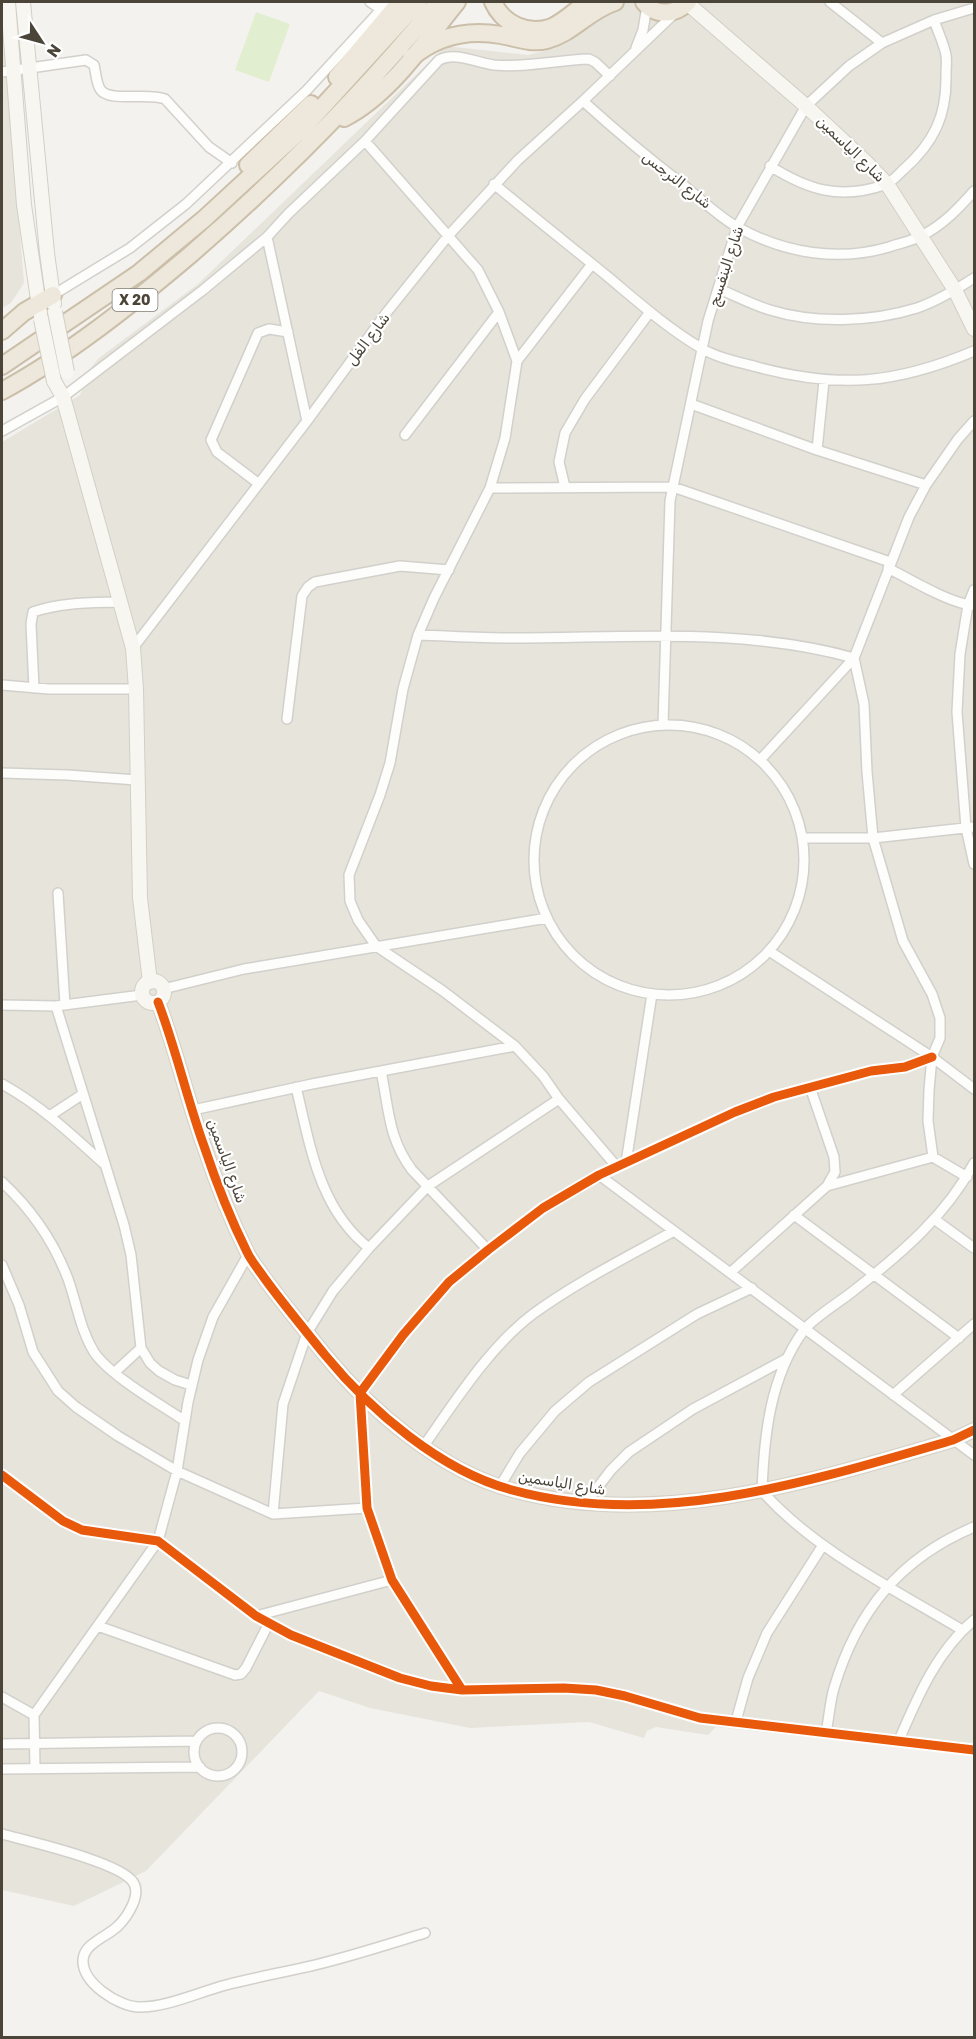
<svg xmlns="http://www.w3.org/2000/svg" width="976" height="2039" font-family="Rubik,Cairo,sans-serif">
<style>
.residential{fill:#e7e4dc}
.pitch{fill:#e1eecf}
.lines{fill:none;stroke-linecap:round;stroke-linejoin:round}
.street-casing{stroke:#d2d0cb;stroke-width:12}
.secondary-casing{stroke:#d3cfc5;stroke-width:16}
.highway-casing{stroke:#ccbfa9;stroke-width:20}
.street{stroke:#fdfdfc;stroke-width:9}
.secondary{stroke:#f7f6f1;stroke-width:14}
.highway{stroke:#ede8db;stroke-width:16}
.secondary-bridge-casing{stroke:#d3cfc5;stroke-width:16;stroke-linecap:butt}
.secondary-bridge{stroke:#f7f6f1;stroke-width:14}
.cycleway-casing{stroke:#fff;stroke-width:13}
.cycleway{stroke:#e8590c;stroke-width:9}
.labels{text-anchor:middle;stroke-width:4.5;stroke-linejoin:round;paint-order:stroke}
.shield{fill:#fff;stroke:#817c74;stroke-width:1.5}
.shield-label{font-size:14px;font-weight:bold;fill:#4b4439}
.street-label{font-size:15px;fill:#4b4439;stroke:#fff}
</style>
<rect width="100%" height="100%" fill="#f4f2ee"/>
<!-- residential -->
<path class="residential" d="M 2,2 L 24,283 L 11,303 L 2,308 Z
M 598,2 L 974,2 L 974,1755 L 716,1727 L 708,1735 L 656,1727 L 647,1731 L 644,1738 L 589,1722 L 470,1728 L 370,1708 L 319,1691 L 146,1871 L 74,1906 L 2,1890 L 2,442 L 80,395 L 90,369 L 99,358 L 198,284 L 446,46 L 528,55 L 556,48 Z"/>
<!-- pitch -->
<path class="pitch" d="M 256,12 L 290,24 L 269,82 L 235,70 Z"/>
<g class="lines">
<defs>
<path id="street" d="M 370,2 L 382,10
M 830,2 L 882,43
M 636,48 L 643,30 L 647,6
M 2,72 L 86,60 L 94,65 C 96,73 96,82 100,89 C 108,103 149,92 165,99 L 209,147 L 232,163
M 583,101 C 615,130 647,157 681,183 C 700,198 718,217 739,228 C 785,253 838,262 889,247 C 900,243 913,241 923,235 C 944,224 959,208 974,191
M 365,141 L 478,270 L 499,312 L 517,361 L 505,438 L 490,488 L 434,598 L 418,635 C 450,636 482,638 514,638 C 627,638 744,627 854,658
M 770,166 C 808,190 840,200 884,185 C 891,183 897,176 902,171 C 934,143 947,116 946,74 C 946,68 947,61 946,55 C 944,44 938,32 934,20
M 494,184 C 531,215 569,245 607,276 C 637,301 667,328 701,348 C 717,358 739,362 757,367 C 839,389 896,384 974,351
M 267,237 L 307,421
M 719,289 C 736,296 753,305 770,310 C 815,324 872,322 917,308 C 937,301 957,289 974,278
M 53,295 L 130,248 L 186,204 L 307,90 L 388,2
M 517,361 L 592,264
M 691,404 L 817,450 L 926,485
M 2,431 L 63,397 L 203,290 L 267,237 L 288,214 L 365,141 L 439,60 C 455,51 477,63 494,65 C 527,68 557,60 589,59 L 595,62 L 610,76
M 405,435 L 499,312
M 817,450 L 824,381
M 259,484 L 217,452 L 211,440 L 258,333 L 269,329 L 288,332
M 565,487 L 559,462 L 565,433 L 585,399 L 650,312
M 490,488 L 673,487 L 890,562
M 888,568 C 907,578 953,605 973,605
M 974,590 L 968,605 L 960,654 L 957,712 L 966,828 L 974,864
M 418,635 L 403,689 L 390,763 L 380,795 L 349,875 L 350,901 L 358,920 L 376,946 L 443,991 L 515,1046 L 543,1076 L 559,1099 L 617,1167
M 133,648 L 307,421 L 387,312 L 448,236 L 518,160 L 583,101 L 675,13
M 854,658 L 864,704 L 867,772 L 873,838 L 903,941 L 932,994 L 940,1018 L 940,1038 L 932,1057 L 929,1090 L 928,1121 L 933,1157
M 2,685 L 49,689 L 136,689
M 34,688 L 31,624 L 33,612 C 62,602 91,603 121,602
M 287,719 L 302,596 L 308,587 L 315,582 L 400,566 L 449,570
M 663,725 L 670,501 L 708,321 L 737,227 L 806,106 L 849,66 L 882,43 L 934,20 L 974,8
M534 860a135 135 0 1 1 270 0a135 135 0 1 1-270 0Z
M 760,760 L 854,658 L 909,517 L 926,485 L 958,439 L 974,421
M 2,773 L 67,775 L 137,780
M 803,838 L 873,838 L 974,827
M 58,893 L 65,1005
M 769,951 L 932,1057 L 974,1089
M 163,989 L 244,969 L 547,918
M 2,1005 L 56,1006 L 142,995
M 56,1006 L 124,1225 L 131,1255 L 141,1348 L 150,1363 L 159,1371 L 175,1380 L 191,1385
M 2,1084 C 40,1105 70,1133 103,1163
M 296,1087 C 310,1145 319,1209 369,1248
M 193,1110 L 312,1084 L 381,1071
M 51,1115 L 83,1094
M 626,1163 L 652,994
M 599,1175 L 974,1455
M 2,1182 C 31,1209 54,1242 68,1279 C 77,1304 80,1329 94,1352 C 110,1376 160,1404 185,1421
M 827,1186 L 933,1157 L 967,1177
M 794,1215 L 959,1338
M 934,1219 L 974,1248
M 488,1250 L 412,1170 C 388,1138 389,1109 381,1071 L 515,1046
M 2,1265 L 19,1305 L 33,1352 L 58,1391 L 76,1407 L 118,1436 L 177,1471 L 273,1514 L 367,1508
M 731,1272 L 827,1186 L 835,1172 L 834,1157 L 810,1087
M 115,1372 L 141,1348
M 893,1395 L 974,1324
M 423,1447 C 454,1403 489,1347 533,1314 C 577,1282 627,1257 674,1231
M 2,1475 L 63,1521 L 82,1530 L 158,1541 L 256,1616 L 291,1635 L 400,1678 L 431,1686 L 462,1690 L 564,1688 L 596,1690 L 625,1696 L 700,1718 L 974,1750
M 500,1486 L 520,1453 L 555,1411 L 589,1382 L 697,1314 L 752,1288
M 585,1504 L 611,1470 L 629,1452 L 693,1409 L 786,1359
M 273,1514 L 283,1404 L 307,1333 L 333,1291 L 369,1248 L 428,1186 L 559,1099
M 256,1616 L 392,1580
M 98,1626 L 235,1675 L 241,1674 L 246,1668 L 269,1623
M 962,1630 C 894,1589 814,1550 762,1491 C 764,1436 770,1376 804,1330 C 814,1317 843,1300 857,1288 C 902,1253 947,1214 974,1163
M 462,1690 L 392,1580 L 367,1508 L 360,1393 L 403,1335 L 449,1282 L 488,1250 L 543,1208 L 599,1175 L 735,1112 L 774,1097 L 871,1071 L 905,1067 L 932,1057
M 2,1697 L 34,1715
M 736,1721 L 748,1678 L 767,1633 L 823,1545
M194 1752a24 24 0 1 1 48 0a24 24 0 1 1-48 0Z
M 826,1733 C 829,1718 830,1702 834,1688 C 857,1611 900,1558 974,1527
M 899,1740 C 918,1696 937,1651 974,1620
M 2,1744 L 196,1741
M 35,1768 L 34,1715 L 158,1541 L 177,1471 L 188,1402 L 198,1360 L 213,1317 L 248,1255
M 2,1769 L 200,1767
M 2,1834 C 27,1841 120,1862 133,1882 C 142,1895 127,1917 118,1926 C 107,1937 84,1943 83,1960 C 82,1983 118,2006 138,2007 C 165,2008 199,1992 226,1985 C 256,1977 286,1972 315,1965 C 352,1956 389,1944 425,1933"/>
<path id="secondary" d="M 8,2 L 24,205 L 40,313
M 23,2 L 47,253 L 54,304
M 687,3 L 806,106 L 866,162 L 887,184 L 955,290 L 974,329
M 54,381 L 63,397 L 133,648 L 136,689 L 140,898 L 150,982
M142 992a11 11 0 1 1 22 0a11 11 0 1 1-22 0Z
M 158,1002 C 176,1049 187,1099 204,1146 C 216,1182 230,1218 247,1252 C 251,1261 259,1270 265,1279 C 284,1305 305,1330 325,1355 C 371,1411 441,1471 512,1490 C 658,1530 812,1481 953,1440 L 974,1430"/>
<path id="highway" d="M 493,2 C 503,24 528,36 552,27 C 565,21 576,10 587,2
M 644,2 C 656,17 675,15 688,2
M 411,58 C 437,36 467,29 501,35 C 517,38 531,44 547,40 C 573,33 589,10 615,2
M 337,77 L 400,2
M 344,118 C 390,95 425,41 457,2
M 248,165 L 311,104
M 2,331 L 24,312 L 53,295
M 2,366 L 139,273 L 204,219 L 303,128 L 418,2
M 2,391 C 68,355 132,304 190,255 C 280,177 363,94 438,2"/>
</defs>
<!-- street casing -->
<use href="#street" class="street-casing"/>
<!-- secondary casing -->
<use href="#secondary" class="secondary-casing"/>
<!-- highway casing -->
<use href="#highway" class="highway-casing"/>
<!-- street -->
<use href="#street" class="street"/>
<!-- secondary -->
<use href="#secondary" class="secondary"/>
<!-- highway -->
<use href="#highway" class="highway"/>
<defs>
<path id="secondary-bridge" d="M 55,312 L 67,372
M 41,319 L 54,381"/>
</defs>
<!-- secondary-bridge casing -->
<use href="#secondary-bridge" class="secondary-bridge-casing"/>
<!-- secondary-bridge -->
<use href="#secondary-bridge" class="secondary-bridge"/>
<defs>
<path id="cycleway" d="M 158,1002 C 176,1049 187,1099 204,1146 C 216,1182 230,1218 247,1252 C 251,1261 259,1270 265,1279 C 284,1305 305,1330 325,1355 C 371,1411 441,1471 512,1490 C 658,1530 812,1481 953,1440 L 974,1430
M 2,1475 L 63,1521 L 82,1530 L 158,1541 L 256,1616 L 291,1635 L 400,1678 L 431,1686 L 462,1690 L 564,1688 L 596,1690 L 625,1696 L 700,1718 L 974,1750
M 462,1690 L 392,1580 L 367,1508 L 360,1393 L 403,1335 L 449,1282 L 488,1250 L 543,1208 L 599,1175 L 735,1112 L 774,1097 L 871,1071 L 905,1067 L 932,1057"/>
</defs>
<!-- cycleway casing -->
<use href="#cycleway" class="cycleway-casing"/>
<!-- cycleway -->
<use href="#cycleway" class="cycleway"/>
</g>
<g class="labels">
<!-- shield labels -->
<rect class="shield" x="112.5" y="289" width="45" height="22" rx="4.5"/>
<g class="shield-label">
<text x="135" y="305">X 20</text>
</g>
<!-- street labels -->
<g class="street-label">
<text transform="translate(851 149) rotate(44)" y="5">شارع الياسمين</text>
<text transform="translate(677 180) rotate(38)" y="5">شارع النرجس</text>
<text transform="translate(726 266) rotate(-72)" y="5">شارع البنفسج</text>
<text transform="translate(368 339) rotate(-53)" y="5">شارع الفل</text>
<text transform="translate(227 1161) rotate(70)" y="5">شارع الياسمين</text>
<text transform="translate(562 1483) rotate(9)" y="5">شارع الياسمين</text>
</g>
</g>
<!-- border -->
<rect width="976" height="2039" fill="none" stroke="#4b4439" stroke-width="6"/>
<!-- north arrow -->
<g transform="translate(42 42) rotate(126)" stroke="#ffffff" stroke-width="4.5" paint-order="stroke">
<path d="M0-4.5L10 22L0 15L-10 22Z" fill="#4b4439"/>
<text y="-9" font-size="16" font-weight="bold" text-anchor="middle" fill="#4b4439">N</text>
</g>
</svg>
